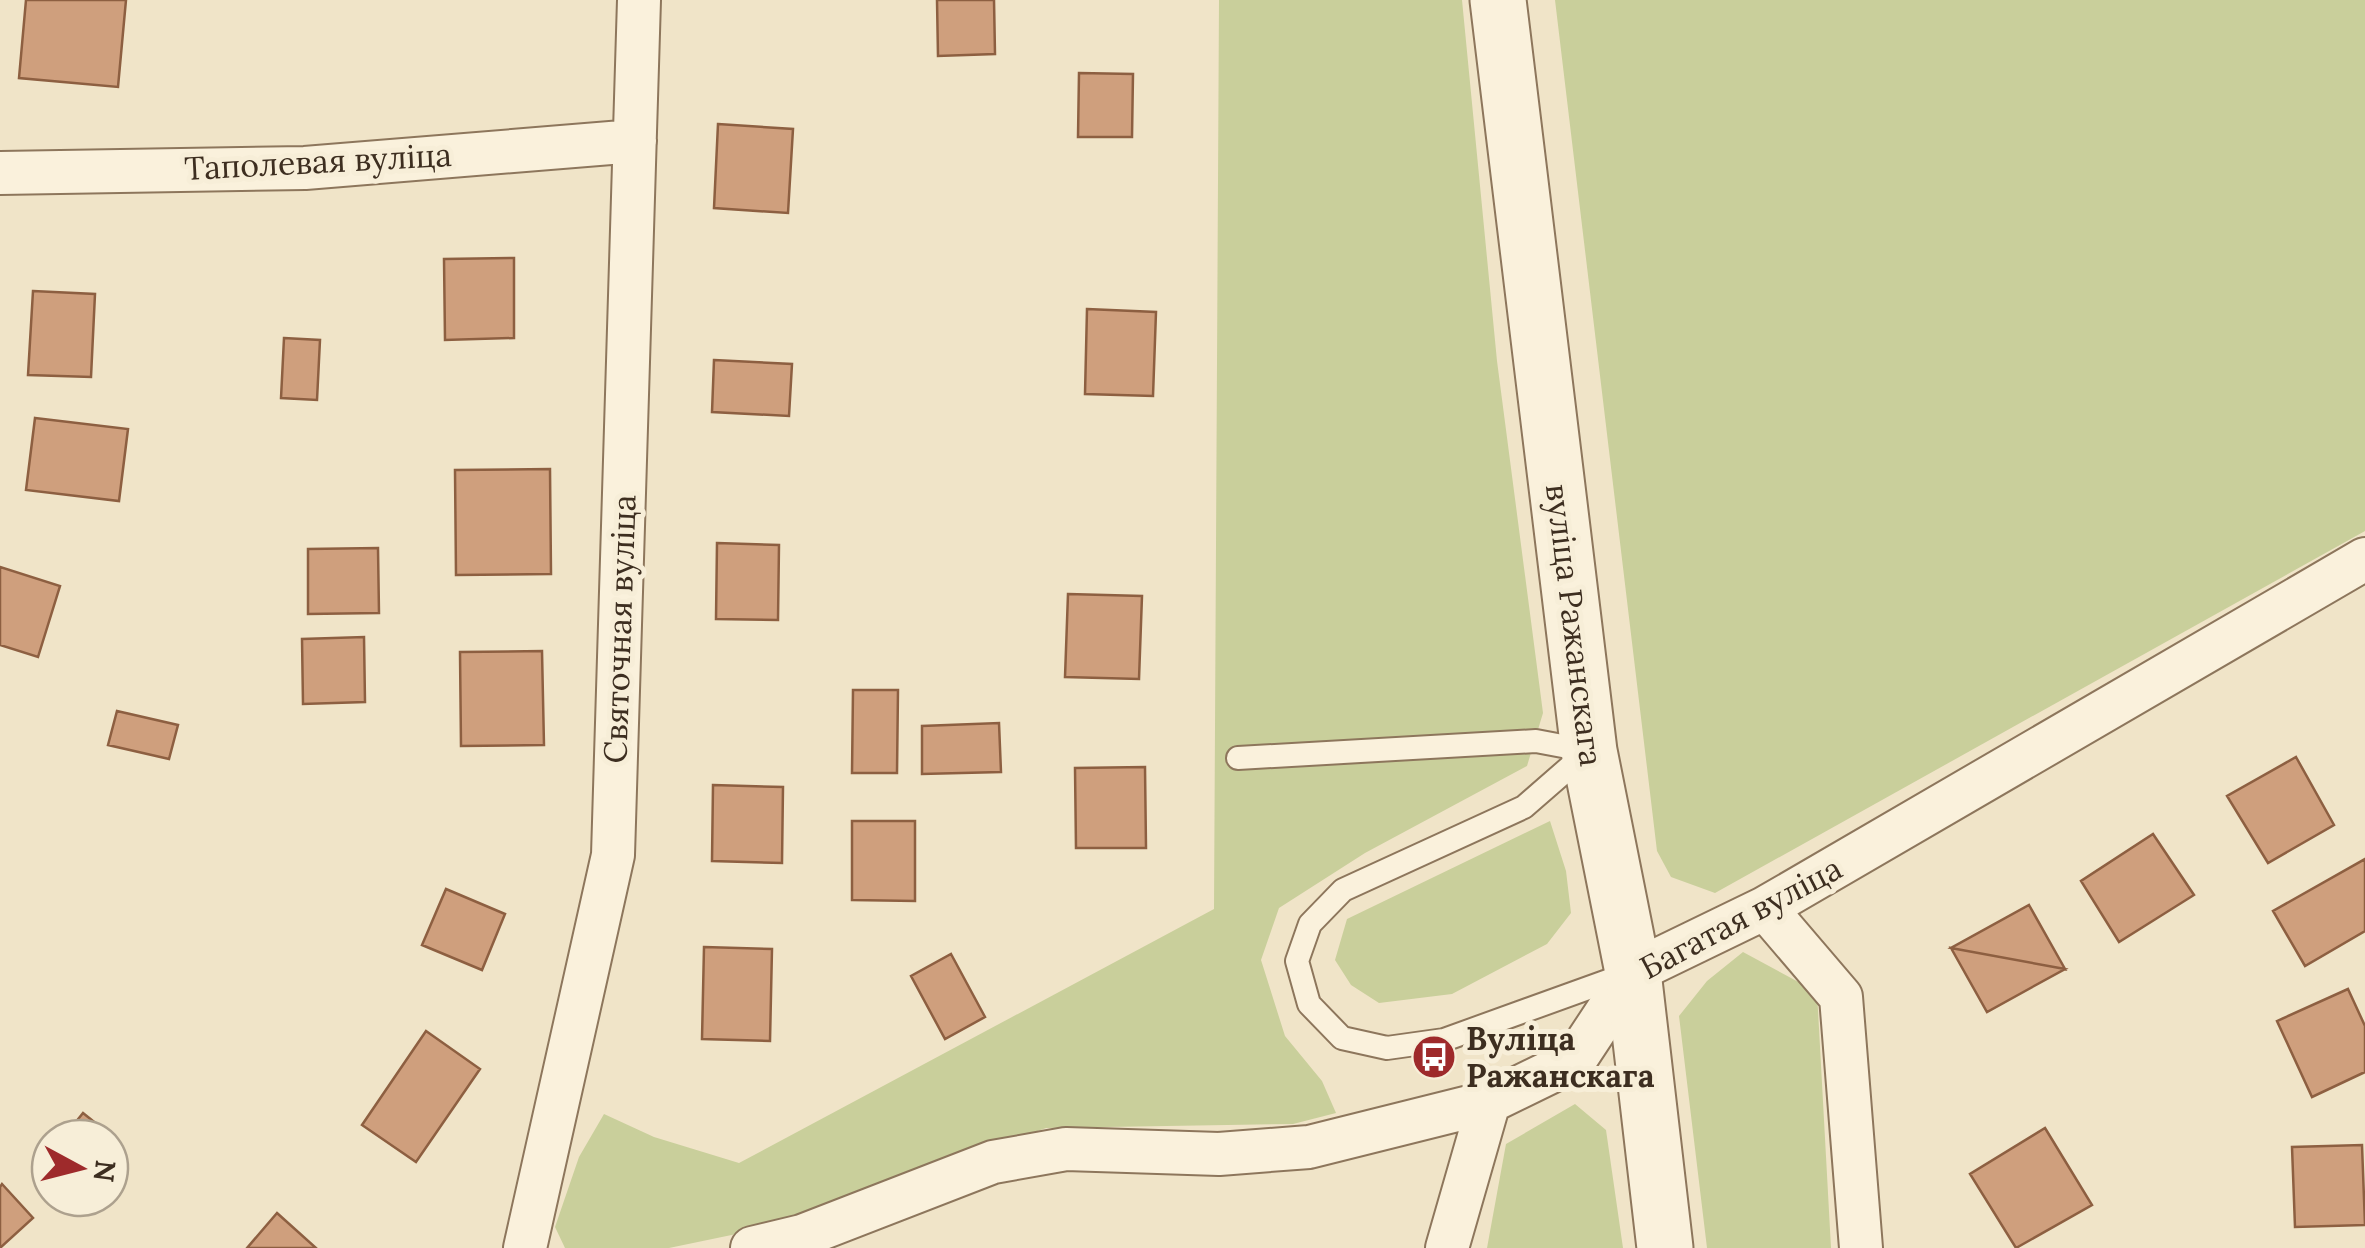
<svg xmlns="http://www.w3.org/2000/svg" width="2365" height="1248" font-family="Lora,serif">
<style>
.green{fill:#c9cf9b}
.building{fill:#cf9f7d;stroke:#8d5f41;stroke-width:2.5}
.lines{fill:none;stroke-linecap:round;stroke-linejoin:round}
.service-casing{stroke:#8d765c;stroke-width:26}
.minor-casing{stroke:#8d765c;stroke-width:46}
.tertiary-casing{stroke:#8d765c;stroke-width:59}
.service{stroke:#faf1dc;stroke-width:22}
.minor{stroke:#faf1dc;stroke-width:42}
.tertiary{stroke:#faf1dc;stroke-width:55}
.labels{text-anchor:middle;stroke-width:10;stroke-linejoin:round;paint-order:stroke}
.street-label{font-size:32px;fill:#3d2e20;stroke:#f7eed8}
.poi-label{font-size:32px;font-weight:bold;fill:#3d2e20;stroke:#f7eed8;text-anchor:start}
</style>
<rect width="100%" height="100%" fill="#f0e4c8"/>
<!-- green -->
<path class="green" d="M 1219,0 L 1462,0 L 1497,361 L 1543,713 L 1527,766 L 1365,853 L 1279,908 L 1261,960 L 1285,1036 L 1322,1081 L 1336,1113 L 1293,1124 L 1046,1128 L 770,1227 L 669,1248 L 565,1248 L 555,1227 L 579,1157 L 604,1114 L 654,1137 L 739,1163 L 1214,909 Z
M 1555,0 L 2365,0 L 2365,531 L 1715,893 L 1671,877 L 1657,851 Z
M 1550,821 L 1566,871 L 1571,913 L 1547,944 L 1452,994 L 1379,1003 L 1351,985 L 1335,960 L 1347,919 Z
M 1743,952 L 1817,992 L 1831,1248 L 1707,1248 L 1679,1016 L 1707,981 Z
M 1575,1104 L 1606,1130 L 1623,1248 L 1487,1248 L 1506,1144 Z"/>
<!-- building -->
<path class="building" d="M 26,0 L 126,0 L 118,87 L 19,78 Z
M 937,0 L 994,0 L 995,54 L 938,56 Z
M 1079,73 L 1133,74 L 1132,137 L 1078,137 Z
M 718,124 L 793,129 L 788,213 L 714,208 Z
M 514,258 L 514,338 L 445,340 L 444,259 Z
M 33,291 L 95,294 L 91,377 L 28,375 Z
M 1087,309 L 1156,312 L 1153,396 L 1085,394 Z
M 284,338 L 320,340 L 317,400 L 281,398 Z
M 714,360 L 792,364 L 789,416 L 712,412 Z
M 35,418 L 128,429 L 119,501 L 26,490 Z
M 550,469 L 551,574 L 456,575 L 455,470 Z
M 717,543 L 779,545 L 778,620 L 716,619 Z
M 378,548 L 379,613 L 308,614 L 308,549 Z
M 0,567 L 60,586 L 38,657 L 0,645 Z
M 1068,594 L 1142,596 L 1139,679 L 1065,677 Z
M 364,637 L 365,702 L 303,704 L 302,639 Z
M 542,651 L 544,745 L 461,746 L 460,652 Z
M 853,690 L 898,690 L 897,773 L 852,773 Z
M 117,711 L 178,725 L 169,759 L 108,745 Z
M 999,723 L 1001,772 L 922,774 L 922,726 Z
M 2296,757 L 2334,825 L 2268,863 L 2227,796 Z
M 1145,767 L 1146,848 L 1076,848 L 1075,768 Z
M 713,785 L 783,787 L 782,863 L 712,861 Z
M 852,821 L 915,821 L 915,901 L 852,900 Z
M 2153,834 L 2194,895 L 2119,942 L 2081,881 Z
M 2365,859 L 2365,931 L 2305,966 L 2273,911 Z
M 446,889 L 505,914 L 482,970 L 422,945 Z
M 2029,905 L 2065,969 L 1951,948 Z
M 704,947 L 772,949 L 770,1041 L 702,1039 Z
M 1951,948 L 2065,969 L 1987,1012 Z
M 951,954 L 985,1017 L 945,1039 L 911,976 Z
M 2348,989 L 2365,1026 L 2365,1072 L 2312,1097 L 2277,1021 Z
M 426,1031 L 480,1069 L 416,1162 L 362,1125 Z
M 83,1113 L 113,1137 L 110,1142 L 110,1138 L 63,1138 Z
M 2045,1128 L 2092,1205 L 2016,1248 L 1970,1174 Z
M 2362,1145 L 2365,1225 L 2295,1227 L 2292,1147 Z
M 2,1184 L 33,1218 L 0,1248 L 0,1187 Z
M 277,1213 L 316,1248 L 247,1248 Z"/>
<g class="lines">
<defs>
<path id="service" d="M 1586,753 L 1524,807 L 1343,890 L 1310,924 L 1297,961 L 1309,1004 L 1342,1038 L 1387,1048 L 1444,1040 L 1627,974
M 1238,758 L 1536,741 L 1589,751"/>
<path id="minor" d="M 0,173 L 305,168 L 635,141
M 1765,908 L 1841,997 L 1861,1248
M 525,1248 L 613,855 L 639,0
M 752,1248 L 802,1236 L 993,1162 L 1066,1149 L 1219,1154 L 1309,1147 L 1489,1102 L 1575,1060 L 1633,972 L 1765,908 L 2365,559
M 1447,1248 L 1489,1102"/>
<path id="tertiary" d="M 1498,0 L 1589,751 L 1633,972 L 1665,1248"/>
</defs>
<!-- service casing -->
<use href="#service" class="service-casing"/>
<!-- minor casing -->
<use href="#minor" class="minor-casing"/>
<!-- tertiary casing -->
<use href="#tertiary" class="tertiary-casing"/>
<!-- service -->
<use href="#service" class="service"/>
<!-- minor -->
<use href="#minor" class="minor"/>
<!-- tertiary -->
<use href="#tertiary" class="tertiary"/>
</g>
<!-- icons -->
<defs>
<symbol id="bus-disc" viewBox="-11 -11 22 22"><circle r="9.5" fill="#9e2a2b" stroke="#f7eed8"/><path d="M-5-6H5V4H4V6H2V4H-2V6H-4V4H-5ZM-3.5-4V0h7V-4ZM-3.5 1.2v1.5H-2V1.2ZM2 1.2v1.5H3.5V1.2Z" fill="#fff"/></symbol>
</defs>
<g fill-rule="evenodd">
<use href="#bus-disc" x="1409" y="1032" width="50" height="50"/>
</g>
<g class="labels">
<!-- street labels -->
<g class="street-label">
<text transform="translate(318 162) rotate(-3)" y="11">Таполевая вуліца</text>
<text transform="translate(1574 625) rotate(83)" y="11">вуліца Ражанскага</text>
<text transform="translate(620 629) rotate(-88)" y="11">Святочная вуліца</text>
<text transform="translate(1741 918) rotate(-28)" y="11">Багатая вуліца</text>
</g>
<!-- poi labels -->
<g class="poi-label">
<text x="1466" y="1050">Вуліца<tspan x="1466" dy="37">Ражанскага</tspan></text>
</g>
</g>
<!-- north arrow -->
<g transform="translate(80 1168) rotate(97)"><circle r="48" fill="#f7eed8" stroke="#ada18e" stroke-width="2.5"/>
<path d="M0-8L18 38L0 25L-18 38Z" fill="#9e2a2b"/>
<text y="-15" font-size="28" font-weight="bold" text-anchor="middle" fill="#3d2e20">N</text>
</g>
</svg>
